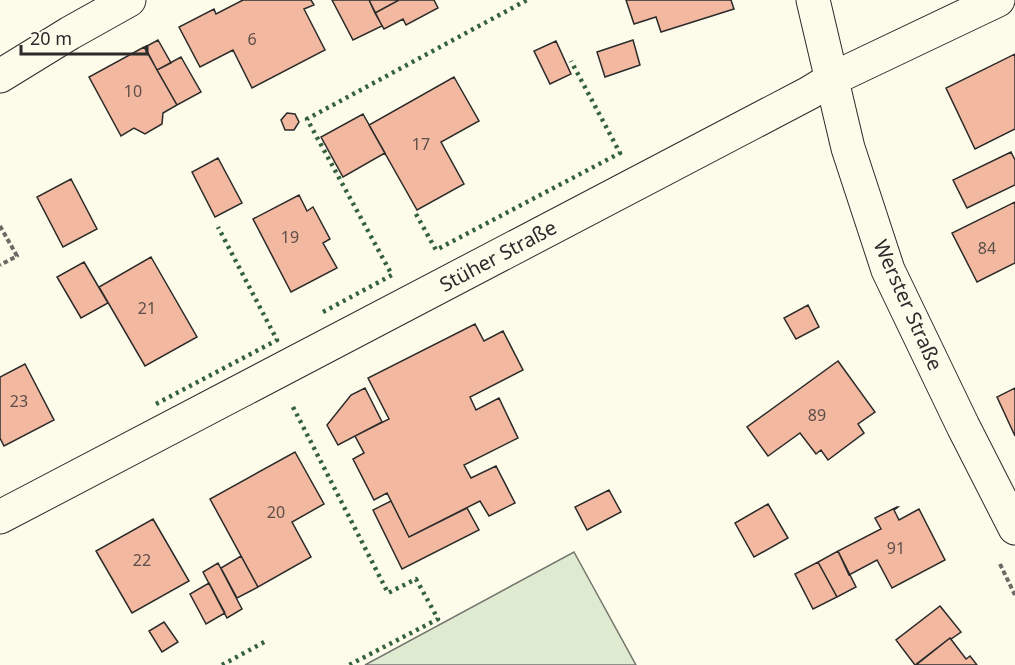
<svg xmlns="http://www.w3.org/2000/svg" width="1015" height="665" font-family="'Noto Sans',sans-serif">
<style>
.green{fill:#deebd1;stroke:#74746e;stroke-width:1.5}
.building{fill:#f2b8a0;stroke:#2b2b2b;stroke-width:1.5}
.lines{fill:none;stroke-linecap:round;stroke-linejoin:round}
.street-casing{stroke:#2b2b2b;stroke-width:35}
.secondary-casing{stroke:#2b2b2b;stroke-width:35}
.path{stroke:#6a6964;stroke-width:4;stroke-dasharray:4.5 3;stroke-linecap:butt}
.street{stroke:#fdfbea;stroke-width:33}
.secondary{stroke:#fdfbea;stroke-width:33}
.hedge{stroke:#34623c;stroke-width:4.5;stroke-dasharray:3 4.5;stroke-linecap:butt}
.labels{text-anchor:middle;stroke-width:4.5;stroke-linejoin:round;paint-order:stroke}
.number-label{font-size:16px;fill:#5d4e48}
.street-label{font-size:20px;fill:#2b2b2b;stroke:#fdfbea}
</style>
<rect width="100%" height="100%" fill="#fdfbea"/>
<!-- green -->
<path class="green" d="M 574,552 L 636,665 L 365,665 Z"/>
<!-- building -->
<path class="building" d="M 243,0 L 311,0 L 314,5 L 304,9 L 325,50 L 252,88 L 233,50 L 200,67 L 179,27 L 214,9 L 216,14 Z
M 332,0 L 369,0 L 382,26 L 353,40 Z
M 369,0 L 399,0 L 375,13 Z
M 399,0 L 434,0 L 438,8 L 406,25 L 403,19 L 384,29 L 375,13 Z
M 626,0 L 731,0 L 734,9 L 661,32 L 656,17 L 634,24 Z
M 158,40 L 171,63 L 157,70 L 145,47 Z
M 633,40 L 640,65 L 605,77 L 597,52 Z
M 556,41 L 571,74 L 550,84 L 534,51 Z
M 144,47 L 177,105 L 163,113 L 162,124 L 145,134 L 134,128 L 121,136 L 89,77 Z
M 1015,54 L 1015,129 L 975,149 L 946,88 Z
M 181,57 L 201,92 L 177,105 L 157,70 Z
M 454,77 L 479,121 L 441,142 L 464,184 L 417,210 L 369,125 Z
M 287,113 L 295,114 L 299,122 L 294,130 L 285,130 L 281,120 Z
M 363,114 L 385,153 L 343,177 L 321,137 Z
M 1011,152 L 1015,160 L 1015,185 L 967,208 L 953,180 Z
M 218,158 L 242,203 L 215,217 L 192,172 Z
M 71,179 L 97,229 L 63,247 L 37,197 Z
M 299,195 L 307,211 L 313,207 L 330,239 L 323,243 L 337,268 L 291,292 L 253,219 Z
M 1015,202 L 1015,263 L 977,282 L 952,233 Z
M 151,257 L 197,337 L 145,366 L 99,287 Z
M 84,262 L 108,303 L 81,318 L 57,277 Z
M 808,305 L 819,327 L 796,339 L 784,318 Z
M 475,324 L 484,341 L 503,331 L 523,370 L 470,397 L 476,410 L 499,398 L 518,438 L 464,465 L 471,478 L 496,466 L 515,503 L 489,516 L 480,501 L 409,537 L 387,493 L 374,500 L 353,459 L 364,453 L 355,436 L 389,419 L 368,378 Z
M 838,361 L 875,412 L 858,424 L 864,433 L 828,460 L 821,450 L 816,454 L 800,433 L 768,456 L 747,427 Z
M 25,364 L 54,420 L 4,446 L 0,438 L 0,377 Z
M 365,388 L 382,422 L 338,445 L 327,425 L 351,395 Z
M 1015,388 L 1015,436 L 997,397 Z
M 295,452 L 324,504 L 292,522 L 311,557 L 258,587 L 210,499 Z
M 609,490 L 621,512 L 587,530 L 575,507 Z
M 391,501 L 409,537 L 467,508 L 479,530 L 402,569 L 373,510 Z
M 768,504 L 788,538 L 754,557 L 735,523 Z
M 897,507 L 898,507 L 894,510 L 899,520 L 919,509 L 945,560 L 892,588 L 877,560 L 849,575 L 838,551 L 881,529 L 875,518 Z
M 153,519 L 189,581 L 132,613 L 96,551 Z
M 838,551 L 856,587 L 837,597 L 818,562 Z
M 241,556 L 258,587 L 237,598 L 221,568 Z
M 818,562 L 837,597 L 813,609 L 795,574 Z
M 218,563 L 242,609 L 227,618 L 203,572 Z
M 209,583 L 225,613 L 206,624 L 190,594 Z
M 940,606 L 961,632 L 951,639 L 950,638 L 915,665 L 896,640 Z
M 164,622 L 178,642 L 162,652 L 149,631 Z
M 950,638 L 966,659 L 970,656 L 977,665 L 916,665 Z"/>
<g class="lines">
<defs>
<path id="street" d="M 0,76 L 70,33 L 129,0
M 0,517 L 809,93 L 832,79 L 998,0"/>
<path id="secondary" d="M 813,0 L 848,148 L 888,270 L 963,426 L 1015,528"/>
</defs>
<!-- street casing -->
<use href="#street" class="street-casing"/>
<!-- secondary casing -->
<use href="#secondary" class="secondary-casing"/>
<!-- path -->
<path class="path" d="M 0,226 L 17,256 L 0,265
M 1000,564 L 1015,595"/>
<!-- street -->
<use href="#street" class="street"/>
<!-- secondary -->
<use href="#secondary" class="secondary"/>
<!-- hedge -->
<path class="hedge" d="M 416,214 L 436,250 L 620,153 L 571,61
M 323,312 L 392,275 L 307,119 L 527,0
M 156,404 L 277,340 L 218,227
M 293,407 L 388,593 L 416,579 L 438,619 L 349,665
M 222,665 L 266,641"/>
</g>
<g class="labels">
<!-- number labels -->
<g class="number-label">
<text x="252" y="45">6</text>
<text x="133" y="97">10</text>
<text x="421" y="150">17</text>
<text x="290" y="243">19</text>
<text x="987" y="254">84</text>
<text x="147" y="314">21</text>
<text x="19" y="407">23</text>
<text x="817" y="421">89</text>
<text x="276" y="518">20</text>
<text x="896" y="554">91</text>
<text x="142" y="566">22</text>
</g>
<!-- street labels -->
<g class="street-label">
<text transform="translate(498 256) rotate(-28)" y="7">Stüher Straße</text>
<text transform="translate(908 305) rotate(66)" y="7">Werster Straße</text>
</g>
</g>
<!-- scale -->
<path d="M21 45v9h126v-9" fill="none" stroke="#2b2b2b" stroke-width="3"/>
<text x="30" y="45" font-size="18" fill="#2b2b2b" stroke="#fdfbea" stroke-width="4.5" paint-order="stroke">20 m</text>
</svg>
